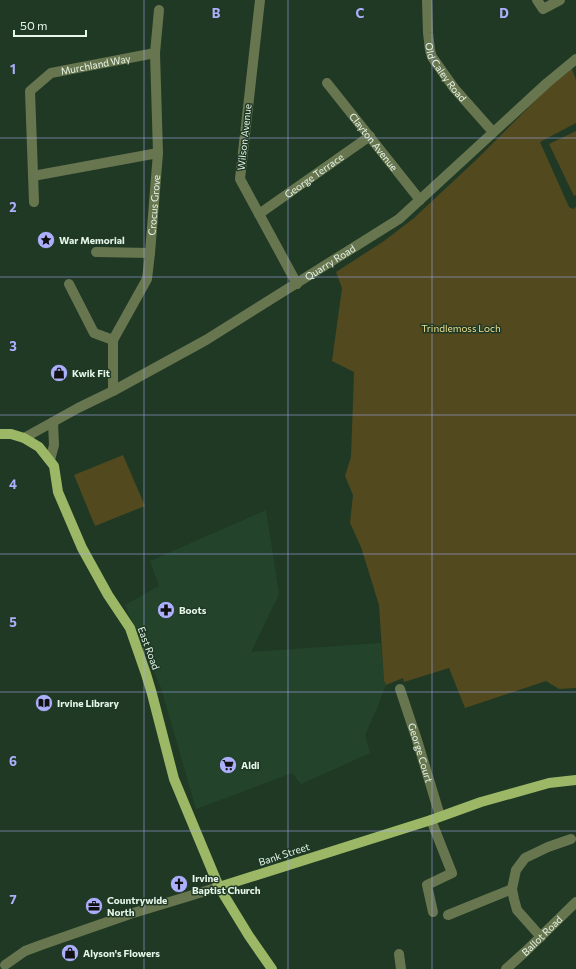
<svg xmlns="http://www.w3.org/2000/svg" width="576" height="969" font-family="Commissioner,sans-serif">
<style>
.built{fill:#23442b}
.green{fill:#52491f}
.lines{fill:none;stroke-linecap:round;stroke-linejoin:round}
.minor{stroke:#68764f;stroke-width:10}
.major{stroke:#9cb866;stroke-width:10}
.grid{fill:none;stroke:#acaffb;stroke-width:1;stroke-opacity:0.55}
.labels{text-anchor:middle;stroke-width:3;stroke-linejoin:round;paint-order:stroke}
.street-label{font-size:10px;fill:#e6f6e9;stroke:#1f3925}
.poi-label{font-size:10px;font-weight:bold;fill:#e6f6e9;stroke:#1f3925;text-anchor:start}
.park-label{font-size:10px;fill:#f0df90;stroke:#1f3925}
.grid-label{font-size:13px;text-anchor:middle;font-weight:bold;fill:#acaffb;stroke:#1f3925;stroke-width:3;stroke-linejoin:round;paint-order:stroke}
</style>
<rect width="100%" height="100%" fill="#1f3925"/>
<!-- built -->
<path class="built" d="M 266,510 L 279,594 L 251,652 L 381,643 L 384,681 L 386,685 L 378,706 L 365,735 L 370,753 L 301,784 L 292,773 L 196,809 L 161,688 L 125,605 L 159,586 L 150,561 Z"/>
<!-- green -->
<path class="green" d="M 572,69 L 576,80 L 576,123 L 540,142 L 569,207 L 573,209 L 576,207 L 576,688 L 559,689 L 546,681 L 465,708 L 449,668 L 404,682 L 403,678 L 386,685 L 384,681 L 379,605 L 361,547 L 350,523 L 353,495 L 345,476 L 351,457 L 354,372 L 332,361 L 342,288 L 336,272 L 384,241 L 414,218 L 476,160 L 550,86 Z
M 576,131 L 576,195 L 574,196 L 549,144 Z
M 123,455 L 145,506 L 95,526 L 74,475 Z"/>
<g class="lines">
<!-- minor -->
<g class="minor">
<path d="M 260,0 L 240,179 L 297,284"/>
<path id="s1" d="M 427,0 L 428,33 L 430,50 L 432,57 L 454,88 L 493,132"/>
<path d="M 537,0 L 543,9 L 560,0"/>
<path id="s2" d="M 327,83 L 420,200"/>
<path d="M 33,176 L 158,153"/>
<path id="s3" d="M 34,202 L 30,91 L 51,73 L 155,53"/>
<path id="s4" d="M 259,214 L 370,136"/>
<path d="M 96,252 L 150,253"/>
<path d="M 69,284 L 94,333 L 113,340"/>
<path id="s5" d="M 113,391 L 113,340 L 147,279 L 150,253 L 158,153 L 155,53 L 159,10"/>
<path id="s6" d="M 24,438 L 78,408 L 113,391 L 206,340 L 399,219 L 547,83 L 576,59"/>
<path d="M 50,460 L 54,445 L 53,422"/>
<path id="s7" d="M 400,689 L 417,740 L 440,816"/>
<path d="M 431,820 L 452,873 L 427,885 L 433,912"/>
<path d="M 448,915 L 512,889"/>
<path d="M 541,937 L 517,910 L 514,899 L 512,889 L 516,870 L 525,858 L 548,847 L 571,839"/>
<path d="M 399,954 L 401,969"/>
<path d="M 5,965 L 25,951 L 41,945 L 130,914 L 219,887"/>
<path id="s8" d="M 506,969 L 526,951 L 576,902"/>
</g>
<!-- major -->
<path class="major" d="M 0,434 L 11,434 L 24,438 L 39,447 L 54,466 L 58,492 L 82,548 L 108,595 L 130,628 L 146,674 L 152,694 L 174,779 L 219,887 L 249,936 L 272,969
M 219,887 L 431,820 L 481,802 L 549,783 L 576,780"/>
</g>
<!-- grid -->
<path class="grid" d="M 144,0 L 144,969M 288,0 L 288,969M 432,0 L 432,969M 0,138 L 576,138M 0,277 L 576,277M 0,415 L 576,415M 0,554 L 576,554M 0,692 L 576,692M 0,831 L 576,831"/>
<!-- icons -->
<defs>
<symbol id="sight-disc" viewBox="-11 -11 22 22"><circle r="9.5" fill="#acaffb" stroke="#1f3925"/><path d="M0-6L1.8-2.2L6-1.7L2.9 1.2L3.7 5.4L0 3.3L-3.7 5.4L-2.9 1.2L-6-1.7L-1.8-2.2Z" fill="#111"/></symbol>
<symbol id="shop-disc" viewBox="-11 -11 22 22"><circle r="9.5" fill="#acaffb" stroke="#1f3925"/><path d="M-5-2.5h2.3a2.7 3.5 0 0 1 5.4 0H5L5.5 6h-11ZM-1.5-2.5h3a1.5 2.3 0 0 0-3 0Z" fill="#111"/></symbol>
<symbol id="pharmacy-disc" viewBox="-11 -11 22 22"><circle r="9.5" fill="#acaffb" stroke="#1f3925"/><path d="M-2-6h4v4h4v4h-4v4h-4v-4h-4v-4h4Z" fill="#111"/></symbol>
<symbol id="library-disc" viewBox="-11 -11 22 22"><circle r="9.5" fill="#acaffb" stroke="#1f3925"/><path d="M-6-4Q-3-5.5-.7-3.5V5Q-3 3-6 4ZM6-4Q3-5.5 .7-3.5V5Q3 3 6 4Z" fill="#111"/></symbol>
<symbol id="supermarket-disc" viewBox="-11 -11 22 22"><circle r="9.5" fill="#acaffb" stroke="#1f3925"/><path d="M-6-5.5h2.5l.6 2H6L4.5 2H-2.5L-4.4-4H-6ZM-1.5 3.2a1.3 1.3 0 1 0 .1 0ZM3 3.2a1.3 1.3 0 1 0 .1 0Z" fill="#111"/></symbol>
<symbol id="church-disc" viewBox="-11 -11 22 22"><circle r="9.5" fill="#acaffb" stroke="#1f3925"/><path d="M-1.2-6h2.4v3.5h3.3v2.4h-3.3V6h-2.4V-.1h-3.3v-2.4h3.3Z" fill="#111"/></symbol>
<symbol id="office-disc" viewBox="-11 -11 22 22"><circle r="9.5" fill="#acaffb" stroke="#1f3925"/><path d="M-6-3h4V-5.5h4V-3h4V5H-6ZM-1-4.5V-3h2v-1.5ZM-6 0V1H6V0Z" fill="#111"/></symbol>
</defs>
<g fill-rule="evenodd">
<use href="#sight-disc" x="36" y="230" width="20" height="20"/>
<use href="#shop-disc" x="49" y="363" width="20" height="20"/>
<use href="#pharmacy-disc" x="156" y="600" width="20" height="20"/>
<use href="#library-disc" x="34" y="693" width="20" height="20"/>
<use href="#supermarket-disc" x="218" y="755" width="20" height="20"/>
<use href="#church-disc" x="169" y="874" width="20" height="20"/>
<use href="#office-disc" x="84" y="896" width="20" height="20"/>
<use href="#shop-disc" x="60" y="943" width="20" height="20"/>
</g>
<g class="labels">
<!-- street labels -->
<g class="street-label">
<text dy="4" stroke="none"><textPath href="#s3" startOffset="184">Murchland Way</textPath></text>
<text dy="4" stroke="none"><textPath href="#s1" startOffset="77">Old Caley Road</textPath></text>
<text transform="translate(244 137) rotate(-84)" y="4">Wilson Avenue</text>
<text dy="4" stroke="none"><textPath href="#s2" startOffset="75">Clayton Avenue</textPath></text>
<text dy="4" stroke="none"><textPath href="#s4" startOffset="67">George Terrace</textPath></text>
<text dy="4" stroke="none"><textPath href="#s5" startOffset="195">Crocus Grove</textPath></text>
<text dy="4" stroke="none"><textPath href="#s6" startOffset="353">Quarry Road</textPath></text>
<text transform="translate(149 648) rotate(70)" y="4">East Road</text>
<text dy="4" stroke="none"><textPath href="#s7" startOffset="67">George Court</textPath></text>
<text transform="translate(284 854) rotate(-18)" y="4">Bank Street</text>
<text dy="4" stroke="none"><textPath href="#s8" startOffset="49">Ballot Road</textPath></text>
</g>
<!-- poi labels -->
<g class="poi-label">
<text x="59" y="244">War Memorial</text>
<text x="72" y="377">Kwik Fit</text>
<text x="179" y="614">Boots</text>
<text x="57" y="707">Irvine Library</text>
<text x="241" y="769">Aldi</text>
<text x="192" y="882">Irvine<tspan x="192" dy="12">Baptist Church</tspan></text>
<text x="107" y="904">Countrywide<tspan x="107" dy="12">North</tspan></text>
<text x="83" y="957">Alyson's Flowers</text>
</g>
<!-- park labels -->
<g class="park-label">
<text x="461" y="332">Trindlemoss Loch</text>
</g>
</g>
<g class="grid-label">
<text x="216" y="18">B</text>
<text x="360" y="18">C</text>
<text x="504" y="18">D</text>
<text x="13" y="74">1</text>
<text x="13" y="212">2</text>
<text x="13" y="351">3</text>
<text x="13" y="489">4</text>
<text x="13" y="627">5</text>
<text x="13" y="766">6</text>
<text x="13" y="904">7</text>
</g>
<!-- scale -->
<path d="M14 30v6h72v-6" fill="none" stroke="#e6f6e9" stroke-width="2"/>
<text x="20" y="30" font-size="12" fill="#e6f6e9" stroke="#1f3925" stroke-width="3" paint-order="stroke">50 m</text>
</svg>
